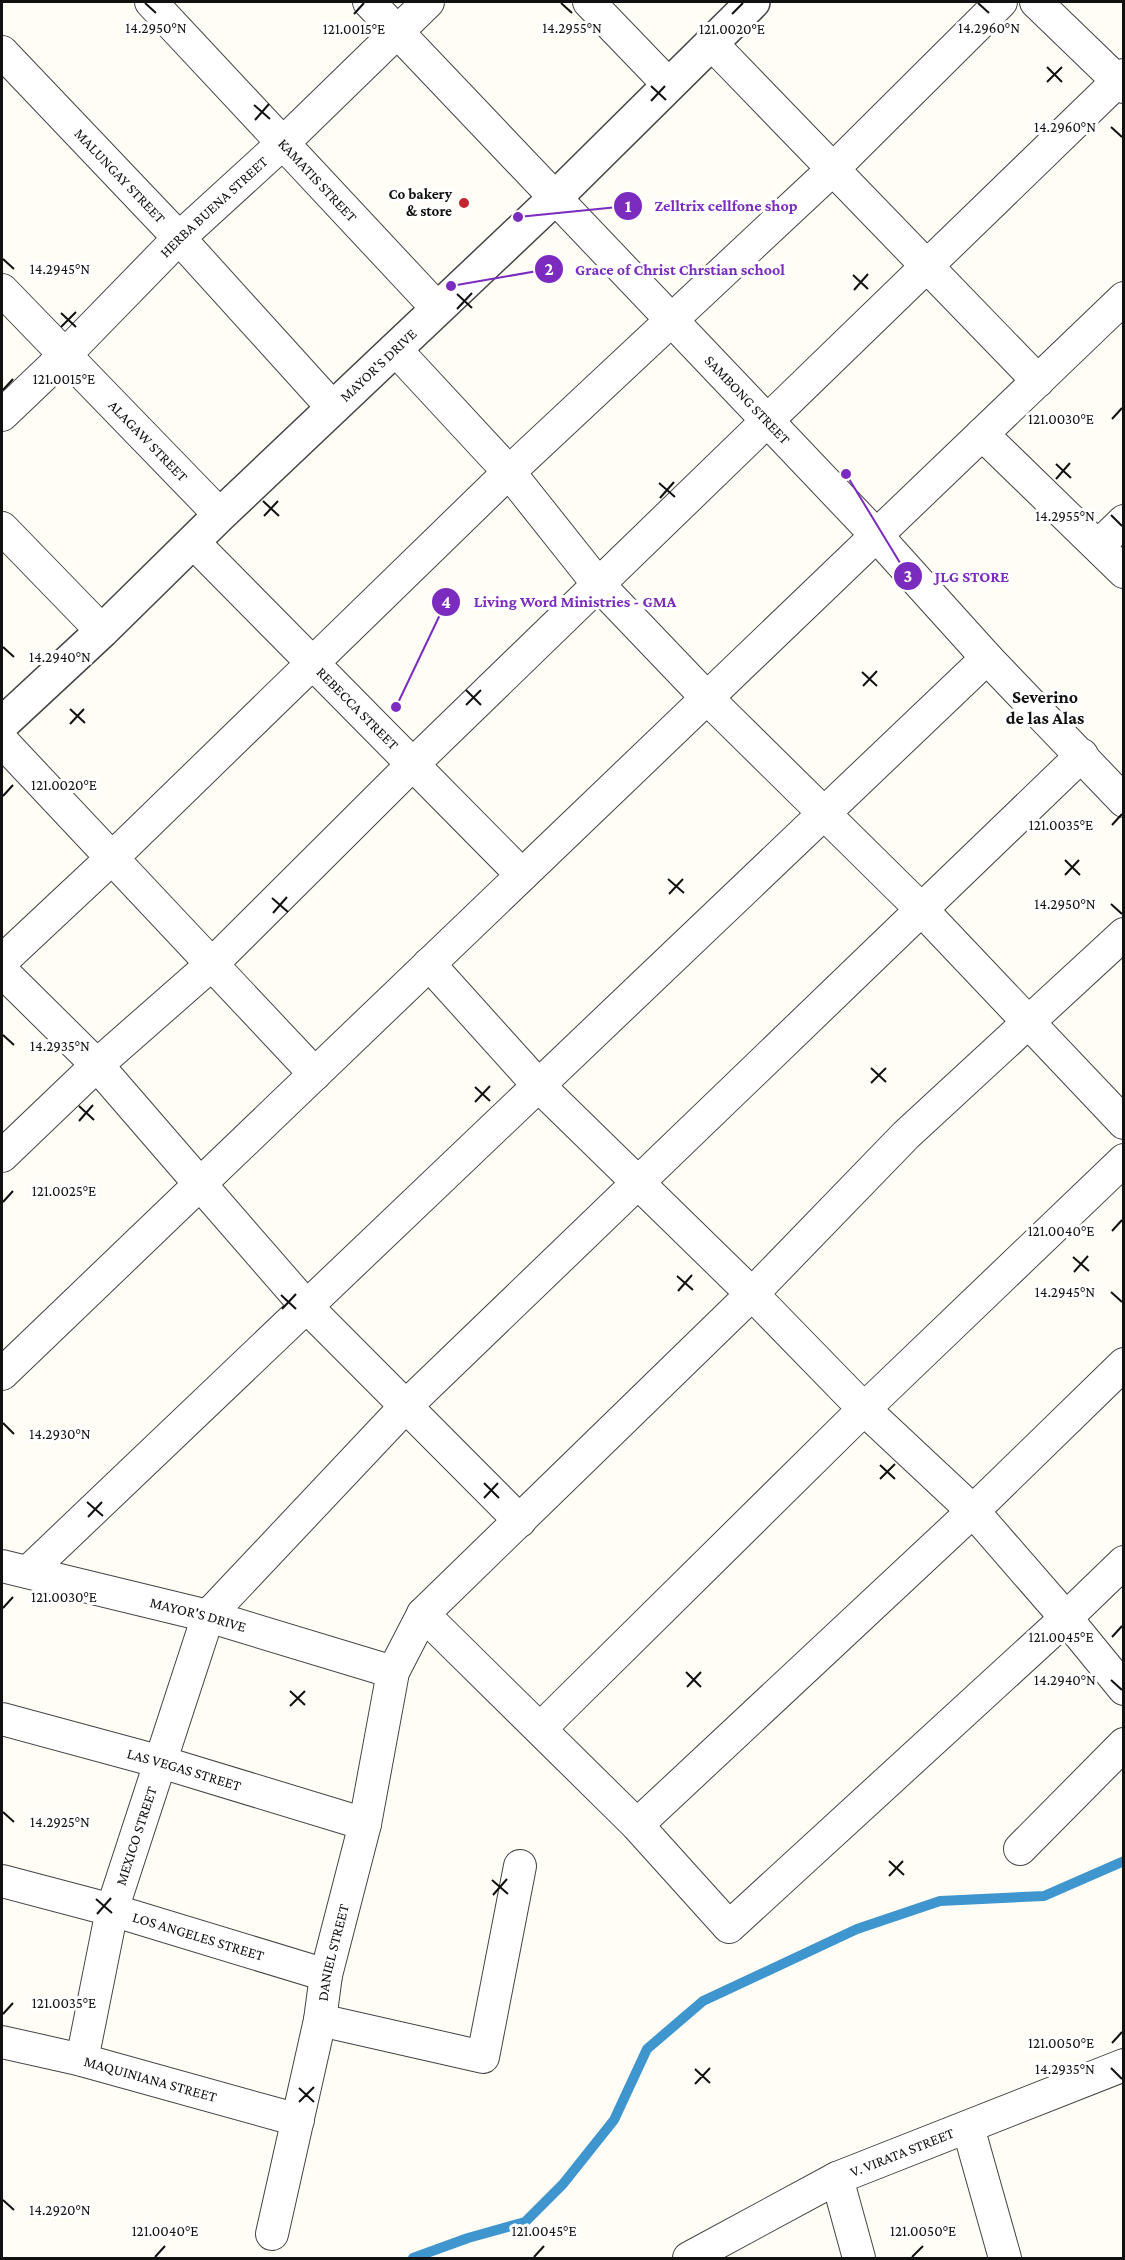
<svg xmlns="http://www.w3.org/2000/svg" width="1125" height="2260" font-family="'Crimson Pro',serif">
<style>
.lines{fill:none;stroke-linecap:round;stroke-linejoin:round}
.stream{stroke:#3f96cf;stroke-width:10}
.minor-casing{stroke:#444;stroke-width:34}
.tertiary-casing{stroke:#444;stroke-width:36}
.minor{stroke:#fff;stroke-width:32}
.tertiary{stroke:#fff;stroke-width:33}
.ticks{fill:none;stroke:#111;stroke-width:2}
.poi-dot{fill:#c4262e;stroke:#fff;stroke-width:2}
.labels{text-anchor:middle;stroke-width:6;stroke-linejoin:round;paint-order:stroke}
.street-label{font-size:15px;fill:#111;stroke:#fff}
.poi-label{font-size:15px;font-weight:bold;fill:#111;stroke:#fff;text-anchor:end}
.quarter-label{font-size:18px;font-weight:bold;fill:#111;stroke:#fff}
.ticks-label{font-size:15px;text-anchor:middle;fill:#111;stroke:#fff;stroke-width:6;stroke-linejoin:round;paint-order:stroke}
.leader{fill:none;stroke:#7b2cbf;stroke-width:2}
.callout-dot{fill:#7b2cbf;stroke:#fff;stroke-width:2}
.mark-label{font-size:18px;text-anchor:middle;font-weight:bold;fill:#fff}
.callout-label{font-size:16px;text-anchor:middle;font-weight:bold;fill:#7b2cbf;stroke:#fff;stroke-width:6;stroke-linejoin:round;paint-order:stroke}
</style>
<rect width="100%" height="100%" fill="#fffdf5"/>
<g class="lines">
<!-- stream -->
<path class="stream" d="M 413,2258 L 468,2238 L 525,2222 L 563,2184 L 614,2120 L 647,2049 L 703,2001 L 857,1929 L 940,1901 L 1044,1896 L 1124,1861"/>
<defs>
<g id="minor">
<path id="s1" d="M 151,2 L 437,308"/>
<path id="s2" d="M 369,2 L 876,535 L 987,658 L 1124,801"/>
<path d="M 589,2 L 668,84"/>
<path d="M 1036,2 L 1124,87"/>
<path d="M 711,43 L 1038,381"/>
<path id="s3" d="M 2,52 L 179,238 L 333,408"/>
<path id="s4" d="M 2,290 L 220,515"/>
<path d="M 395,349 L 509,472 L 598,584 L 707,698 L 922,910 L 1124,1123"/>
<path id="s5" d="M 2,415 L 65,355 L 179,238 L 283,143 L 428,2"/>
<path d="M 982,434 L 1124,572"/>
<path d="M 2,528 L 102,631"/>
<path id="s6" d="M 193,542 L 522,875"/>
<path d="M 1098,546 L 1124,521"/>
<path d="M 2,741 L 315,1074"/>
<path d="M 2,961 L 112,858 L 509,472 L 833,169 L 1001,2"/>
<path d="M 429,964 L 539,1086 L 752,1294 L 864,1409 L 973,1511 L 1066,1618 L 1124,1689"/>
<path d="M 2,971 L 97,1065 L 200,1184 L 2,1374"/>
<path d="M 2,1156 L 97,1065 L 212,964 L 413,764 L 1124,75"/>
<path d="M 520,1521 L 307,1307 L 200,1184 L 1124,298"/>
<path id="s7" d="M 2,1566 L 208,1616 L 393,1672"/>
<path d="M 28,1572 L 987,658"/>
<path d="M 423,1614 L 637,1825 L 729,1927 L 1066,1618 L 1124,1562"/>
<path id="s8" d="M 2,1719 L 161,1762 L 365,1824"/>
<path d="M 541,1728 L 864,1409 L 1124,1160"/>
<path d="M 637,1825 L 973,1511 L 1124,1364"/>
<path d="M 1020,1849 L 1124,1744"/>
<path id="s9" d="M 2,1881 L 112,1910 L 326,1975"/>
<path d="M 320,2020 L 483,2057 L 520,1866"/>
<path id="s10" d="M 2,2042 L 82,2060 L 298,2120"/>
<path id="s11" d="M 82,2060 L 112,1910 L 208,1616 L 406,1406 L 1082,755"/>
<path d="M 968,2127 L 1005,2258"/>
<path d="M 837,2178 L 859,2258"/>
<path id="s12" d="M 272,2234 L 320,2020 L 326,1975 L 365,1824 L 393,1672 L 423,1614 L 752,1294 L 906,1135 L 1124,934"/>
<path id="s13" d="M 689,2258 L 837,2178 L 1124,2065"/>
</g>
<g id="tertiary">
<path id="s14" d="M 2,724 L 102,631 L 220,515 L 556,197 L 753,2"/>
</g>
</defs>
<!-- minor casing -->
<use href="#minor" class="minor-casing"/>
<!-- tertiary casing -->
<use href="#tertiary" class="tertiary-casing"/>
<!-- minor -->
<use href="#minor" class="minor"/>
<!-- tertiary -->
<use href="#tertiary" class="tertiary"/>
</g>
<!-- ticks -->
<path class="ticks" d="M 145,3 L 156,13M 561,3 L 572,13M 978,3 L 989,13M 354,14 L 364,3M 732,14 L 743,3M 1047,67 L 1062,82M 1047,82 L 1062,67M 651,86 L 666,100M 651,101 L 665,86M 254,105 L 270,119M 255,120 L 269,104M 1111,127 L 1122,137M 3,259 L 14,269M 853,275 L 868,289M 854,290 L 868,274M 457,294 L 472,308M 457,309 L 472,293M 61,313 L 76,327M 61,327 L 76,312M 3,390 L 13,379M 1112,419 L 1122,408M 1056,464 L 1071,478M 1056,479 L 1070,463M 659,483 L 675,497M 660,498 L 674,482M 263,501 L 279,516M 1111,515 L 1122,526M 264,516 L 278,501M 3,647 L 14,657M 862,672 L 877,686M 863,686 L 877,671M 466,690 L 481,705M 466,705 L 481,690M 70,709 L 85,723M 70,724 L 84,709M 3,796 L 13,785M 1112,825 L 1122,814M 1065,860 L 1080,875M 1065,875 L 1079,860M 668,879 L 684,893M 669,894 L 683,879M 272,898 L 288,912M 1111,904 L 1122,914M 273,913 L 287,897M 3,1035 L 14,1045M 871,1068 L 886,1082M 871,1083 L 886,1068M 475,1087 L 490,1101M 475,1102 L 490,1086M 79,1106 L 94,1120M 79,1121 L 93,1105M 3,1202 L 13,1191M 1112,1231 L 1122,1220M 1073,1257 L 1089,1271M 1074,1272 L 1088,1256M 677,1276 L 693,1290M 678,1291 L 692,1275M 1111,1292 L 1122,1302M 281,1295 L 296,1309M 282,1309 L 296,1294M 3,1423 L 14,1434M 880,1465 L 895,1479M 880,1479 L 895,1464M 484,1483 L 499,1498M 484,1498 L 498,1483M 87,1502 L 103,1516M 88,1517 L 102,1502M 3,1608 L 13,1597M 1112,1637 L 1122,1626M 686,1672 L 701,1687M 1111,1680 L 1122,1690M 687,1687 L 701,1672M 290,1691 L 305,1705M 290,1706 L 305,1691M 3,1812 L 14,1822M 889,1861 L 904,1875M 889,1876 L 903,1861M 492,1880 L 508,1894M 493,1895 L 507,1879M 96,1899 L 112,1913M 97,1914 L 111,1898M 3,2014 L 13,2003M 1112,2043 L 1122,2032M 1111,2068 L 1122,2079M 695,2069 L 710,2083M 695,2084 L 710,2068M 299,2088 L 314,2102M 299,2102 L 314,2087M 3,2200 L 14,2210M 155,2257 L 165,2246M 534,2257 L 544,2246M 912,2257 L 923,2246"/>
<!-- markers -->
<circle class="poi-dot" cx="464" cy="203" r="6"/>
<g class="labels">
<!-- street labels -->
<g class="street-label">
<text dy="5" stroke="none"><textPath href="#s3" startOffset="171">MALUNGAY STREET</textPath></text>
<text dy="5" stroke="none"><textPath href="#s1" startOffset="244">KAMATIS STREET</textPath></text>
<text dy="5" stroke="none"><textPath href="#s5" startOffset="297">HERBA BUENA STREET</textPath></text>
<text dy="5" stroke="none"><textPath href="#s14" startOffset="520">MAYOR'S DRIVE</textPath></text>
<text dy="5" stroke="none"><textPath href="#s2" startOffset="549">SAMBONG STREET</textPath></text>
<text dy="5" stroke="none"><textPath href="#s4" startOffset="210">ALAGAW STREET</textPath></text>
<text dy="5" stroke="none"><textPath href="#s6" startOffset="234">REBECCA STREET</textPath></text>
<text dy="5" stroke="none"><textPath href="#s7" startOffset="202">MAYOR'S DRIVE</textPath></text>
<text dy="5" stroke="none"><textPath href="#s8" startOffset="189">LAS VEGAS STREET</textPath></text>
<text dy="5" stroke="none"><textPath href="#s11" startOffset="231">MEXICO STREET</textPath></text>
<text dy="5" stroke="none"><textPath href="#s9" startOffset="204">LOS ANGELES STREET</textPath></text>
<text dy="5" stroke="none"><textPath href="#s12" startOffset="288">DANIEL STREET</textPath></text>
<text dy="5" stroke="none"><textPath href="#s10" startOffset="153">MAQUINIANA STREET</textPath></text>
<text dy="5" stroke="none"><textPath href="#s13" startOffset="238">V. VIRATA STREET</textPath></text>
</g>
<!-- poi labels -->
<g class="poi-label">
<text x="452" y="199">Co bakery<tspan x="452" dy="17">&amp; store</tspan></text>
</g>
<!-- quarter labels -->
<g class="quarter-label">
<text x="1045" y="703">Severino<tspan x="1045" dy="21">de las Alas</tspan></text>
</g>
</g>
<g class="ticks-label">
<text x="156" y="33">14.2950°N</text>
<text x="572" y="33">14.2955°N</text>
<text x="989" y="33">14.2960°N</text>
<text x="732" y="34">121.0020°E</text>
<text x="354" y="34">121.0015°E</text>
<text x="1065" y="132">14.2960°N</text>
<text x="60" y="274">14.2945°N</text>
<text x="64" y="384">121.0015°E</text>
<text x="1061" y="424">121.0030°E</text>
<text x="1065" y="521">14.2955°N</text>
<text x="60" y="662">14.2940°N</text>
<text x="64" y="790">121.0020°E</text>
<text x="1061" y="830">121.0035°E</text>
<text x="1065" y="909">14.2950°N</text>
<text x="60" y="1051">14.2935°N</text>
<text x="64" y="1196">121.0025°E</text>
<text x="1061" y="1236">121.0040°E</text>
<text x="1065" y="1297">14.2945°N</text>
<text x="60" y="1439">14.2930°N</text>
<text x="64" y="1602">121.0030°E</text>
<text x="1061" y="1642">121.0045°E</text>
<text x="1065" y="1685">14.2940°N</text>
<text x="60" y="1827">14.2925°N</text>
<text x="64" y="2008">121.0035°E</text>
<text x="1061" y="2048">121.0050°E</text>
<text x="1065" y="2074">14.2935°N</text>
<text x="60" y="2215">14.2920°N</text>
<text x="165" y="2236">121.0040°E</text>
<text x="544" y="2236">121.0045°E</text>
<text x="923" y="2236">121.0050°E</text>
</g>
<!-- callouts -->
<path class="leader" d="M518 217L628 206M451 286L549 269M846 474L908 576M396 707L446 602"/>
<g class="callout-dot">
<circle cx="518" cy="217" r="6"/>
<circle cx="451" cy="286" r="6"/>
<circle cx="846" cy="474" r="6"/>
<circle cx="396" cy="707" r="6"/>
<circle cx="628" cy="206" r="15"/>
<circle cx="549" cy="269" r="15"/>
<circle cx="908" cy="576" r="15"/>
<circle cx="446" cy="602" r="15"/>
</g>
<g class="mark-label">
<text x="628" y="212">1</text>
<text x="549" y="275">2</text>
<text x="908" y="582">3</text>
<text x="446" y="608">4</text>
</g>
<g class="callout-label">
<text x="726" y="211">Zelltrix cellfone shop</text>
<text x="680" y="275">Grace of Christ Chrstian school</text>
<text x="972" y="582">JLG STORE</text>
<text x="575" y="607">Living Word Ministries - GMA</text>
</g>
<!-- border -->
<rect width="1125" height="2260" fill="none" stroke="#111111" stroke-width="6"/>
</svg>
